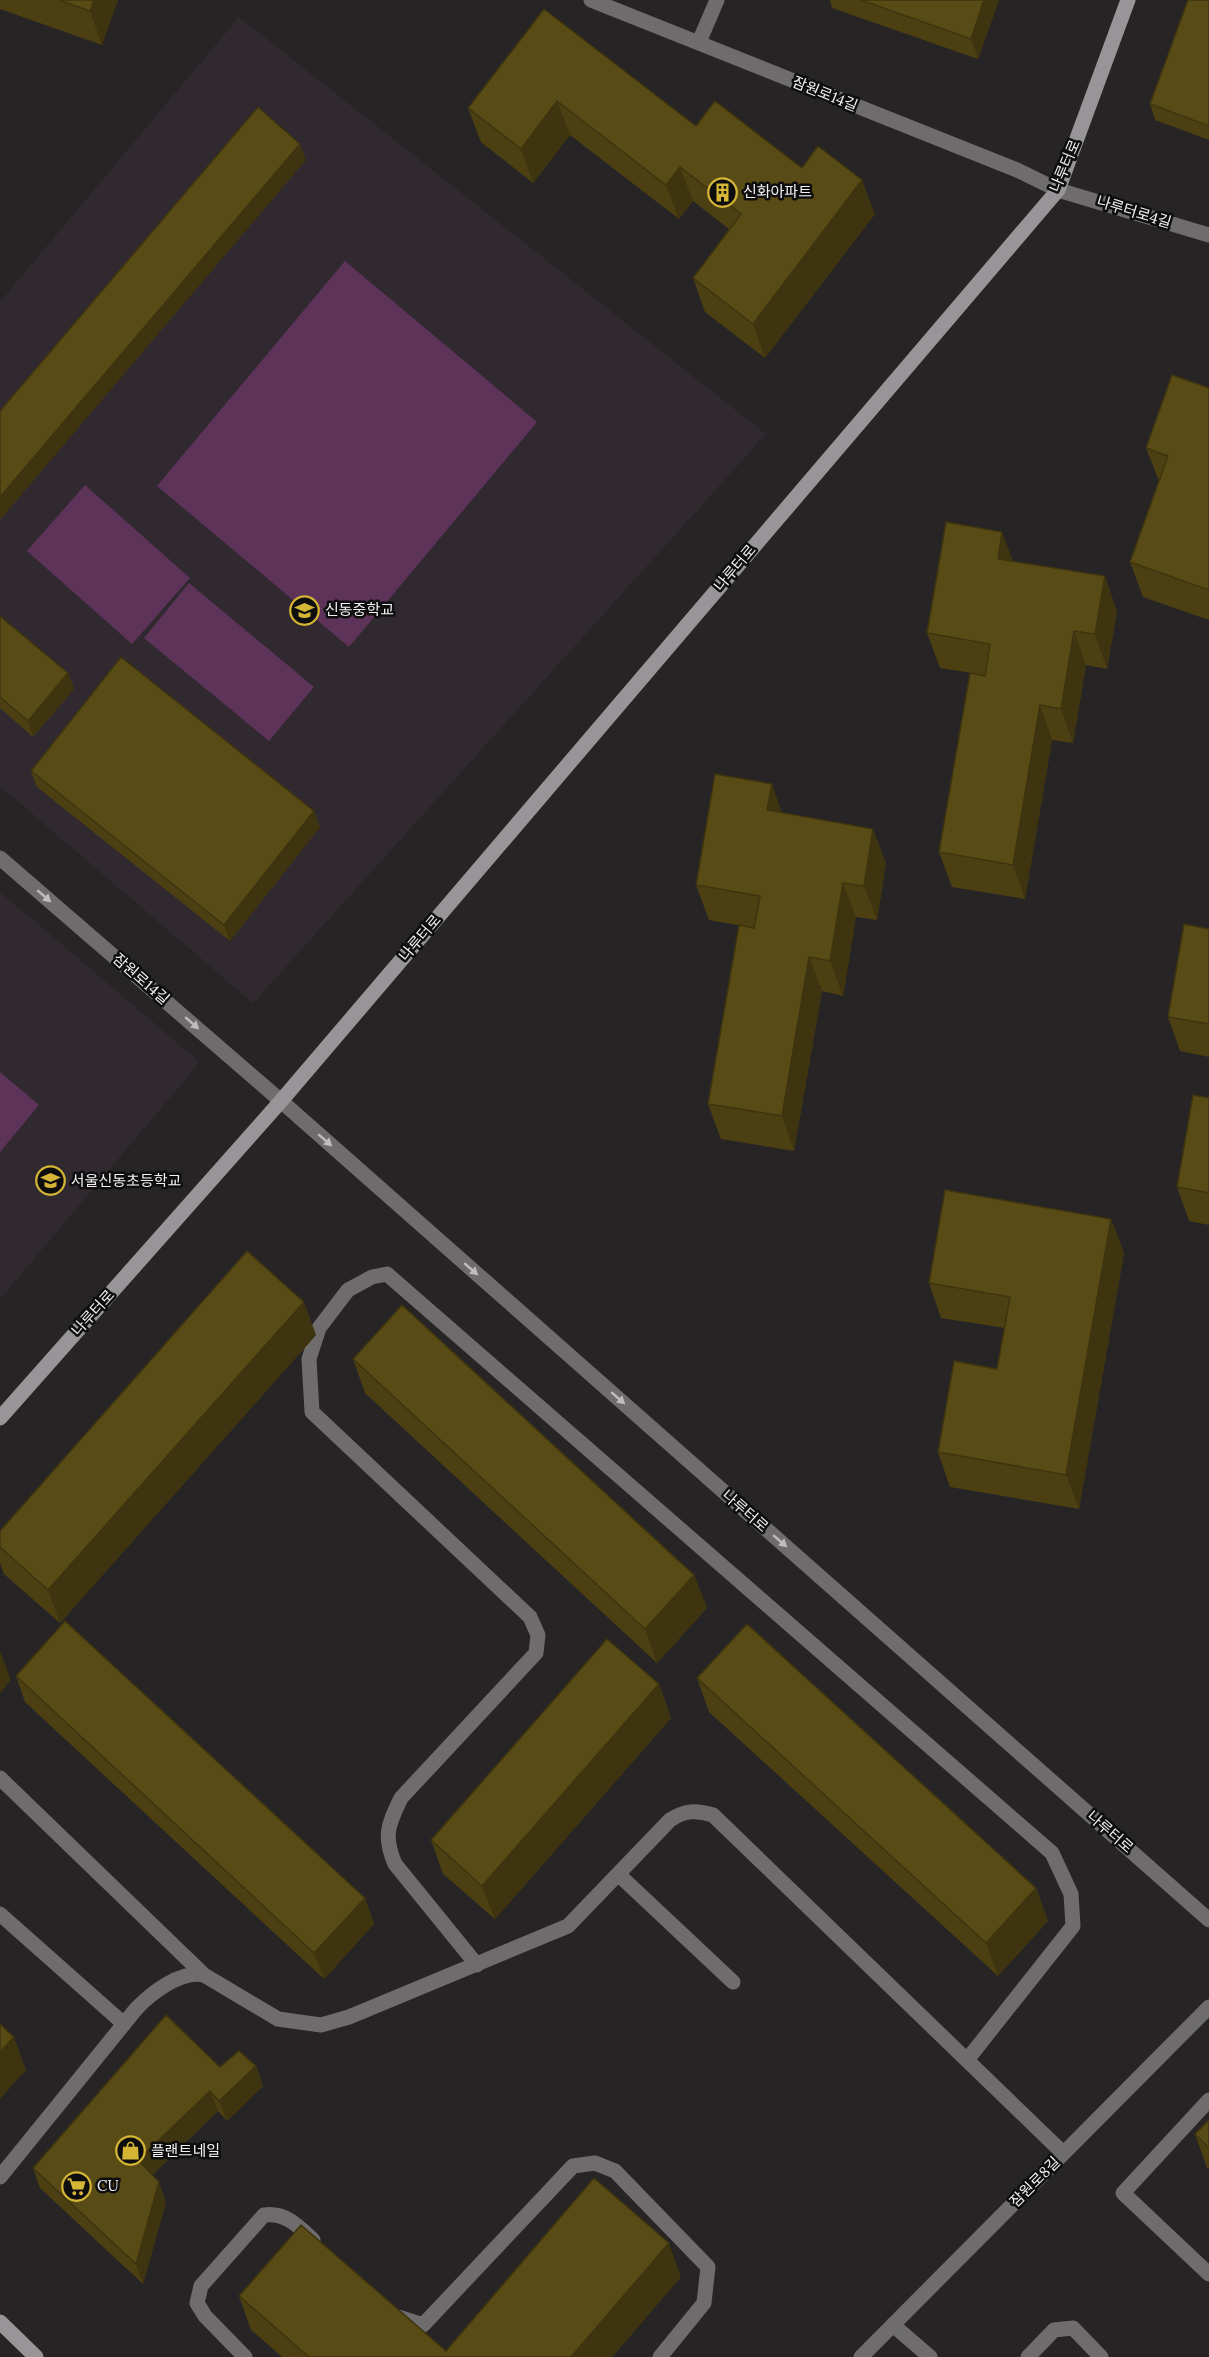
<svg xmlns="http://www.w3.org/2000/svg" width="1209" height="2357" font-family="Lora,'Noto Sans KR',serif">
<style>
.built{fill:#312930}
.green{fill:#5d335a}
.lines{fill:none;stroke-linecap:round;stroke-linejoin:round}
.service{stroke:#6e6c6d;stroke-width:15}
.minor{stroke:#6e6c6d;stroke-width:15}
.tertiary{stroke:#6e6c6d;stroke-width:15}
.secondary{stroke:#979597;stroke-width:15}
.wall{fill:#4c4013}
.shaded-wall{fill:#3e340f}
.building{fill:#584b16;stroke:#3e340f;stroke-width:1.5}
.oneway{fill:#bebcbd}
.labels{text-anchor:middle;stroke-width:5;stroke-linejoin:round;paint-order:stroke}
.street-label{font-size:15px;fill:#f3f1f3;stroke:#0f0e0f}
.poi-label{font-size:15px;fill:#f3f1f3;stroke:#0f0e0f;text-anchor:start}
</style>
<rect width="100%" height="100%" fill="#272426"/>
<!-- built -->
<path class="built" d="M 239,17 L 766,434 L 253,1003 L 0,786 L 0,302 Z
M 0,892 L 200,1062 L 0,1299 Z"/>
<!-- green -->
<path class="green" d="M 345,261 L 537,422 L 349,647 L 157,486 Z
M 85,485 L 190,578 L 132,644 L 27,551 Z
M 189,583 L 314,687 L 269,741 L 144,638 Z
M 0,1072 L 39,1105 L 0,1152 Z"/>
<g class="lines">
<!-- service -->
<path class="service" d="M 699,42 L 717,0
M 0,1778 L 204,1975
M 618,1874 L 733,1982
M 0,1914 L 124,2024
M 477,1965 L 395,1864 C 383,1836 388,1825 401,1798 L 536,1653 L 538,1635 L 530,1617 L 312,1412 L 309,1359 L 319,1328 L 348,1290 L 372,1277 L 387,1274 L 1052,1853 L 1071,1894 L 1073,1926 L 967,2060
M 1209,2100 L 1123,2193 L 1209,2274
M 0,2177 L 136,2009 C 151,1993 181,1970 204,1975 L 278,2019 L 321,2025 L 349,2017 L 568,1926 L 670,1820 C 685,1810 696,1810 713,1815 L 1063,2153
M 398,2317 L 423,2325 L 573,2166 L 595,2163 L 615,2171 L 708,2267 L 704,2303 L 660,2357
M 893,2325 L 930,2357
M 245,2357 L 205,2316 L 197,2303 L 201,2286 L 264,2215 C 286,2212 299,2227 313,2240
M 1028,2357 L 1054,2330 L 1073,2328 L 1101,2357"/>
<!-- minor -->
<path class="minor" d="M 0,858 L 281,1101 L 1209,1920
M 861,2357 L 1209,2007"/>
<!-- tertiary -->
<path class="tertiary" d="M 591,0 L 1017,170 L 1058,190 L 1209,235"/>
<!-- secondary -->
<path class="secondary" d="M 0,1418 L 281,1101 L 1058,190 L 1128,0
M 0,2322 L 36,2357"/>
</g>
<!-- wall -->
<path class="wall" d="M 0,0 L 118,0 L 102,45 L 0,9 Z
M 830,0 L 999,0 L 978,59 L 832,8 Z
M 1209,0 L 1209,140 L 1155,120 L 1150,104 Z
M 544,9 L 696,126 L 802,168 L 875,214 L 765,358 L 705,312 L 693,278 L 729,229 L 693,201 L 679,219 L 570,135 L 533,183 L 481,142 L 468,108 Z
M 1209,388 L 1209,620 L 1143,597 L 1130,562 L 1159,481 L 1146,448 Z
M 1013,561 L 1117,611 L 1107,669 L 1086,665 L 1073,743 L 1052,740 L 1025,899 L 952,887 L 939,852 L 985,675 L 940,668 L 927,633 Z
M 0,616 L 68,673 L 74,689 L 33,737 L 0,708 Z
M 31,771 L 314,811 L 320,827 L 230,941 L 37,787 Z
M 782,813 L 886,863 L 877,920 L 856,917 L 843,996 L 822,991 L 794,1151 L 721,1139 L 708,1104 L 754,928 L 709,920 L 696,885 Z
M 1209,929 L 1209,1057 L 1180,1051 L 1168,1017 Z
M 1209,1098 L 1209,1225 L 1189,1221 L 1177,1187 Z
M 1111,1219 L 1124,1253 L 1079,1509 L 950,1487 L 938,1452 L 997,1369 L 1005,1328 L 941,1318 L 929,1283 Z
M 316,1335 L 60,1623 L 4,1574 L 0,1563 L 0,1531 Z
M 353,1359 L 694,1575 L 707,1608 L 657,1663 L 365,1393 Z
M 16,1676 L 365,1898 L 374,1924 L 324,1979 L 25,1702 Z
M 697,1678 L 1036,1888 L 1048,1921 L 998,1976 L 709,1712 Z
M 659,1684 L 671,1718 L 495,1919 L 443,1874 L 431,1840 Z
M 256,2066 L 263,2086 L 227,2121 L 218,2111 L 152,2175 L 166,2202 L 143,2284 L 40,2188 L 33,2168 L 220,2067 Z
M 1209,2120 L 1209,2169 L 1207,2168 L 1195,2134 Z
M 681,2277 L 612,2357 L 282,2357 L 251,2330 L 239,2296 L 446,2351 Z"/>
<!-- shaded-wall -->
<path class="shaded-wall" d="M 94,0 L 118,0 L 102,45 L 90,11 Z
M 984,0 L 999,0 L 978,59 L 971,39 Z
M 557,101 L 570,135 L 533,183 L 521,149 Z
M 300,144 L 306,160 L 0,520 L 0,497 Z
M 680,167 L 693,201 L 679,219 L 666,185 Z
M 862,180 L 875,214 L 765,358 L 753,324 Z
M 1002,532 L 1015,566 L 998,559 Z
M 1105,576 L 1117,611 L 1107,669 L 1095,634 Z
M 1074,631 L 1086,665 L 1073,743 L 1061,709 Z
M 68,673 L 74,689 L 33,737 L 28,721 Z
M 1040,705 L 1052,740 L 1025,899 L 1013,865 Z
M 772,784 L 784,819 L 767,810 Z
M 314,811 L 320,827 L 230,941 L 224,925 Z
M 873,829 L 886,863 L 877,920 L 864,886 Z
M 843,883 L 856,917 L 843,996 L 830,961 Z
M 809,957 L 822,991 L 794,1151 L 782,1116 Z
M 1111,1219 L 1124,1253 L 1079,1509 L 1066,1475 Z
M 304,1302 L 316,1335 L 60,1623 L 48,1590 Z
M 694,1575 L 707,1608 L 657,1663 L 645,1629 Z
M 0,1651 L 11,1680 L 0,1693 Z
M 659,1684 L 671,1718 L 495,1919 L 482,1886 Z
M 1036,1888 L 1048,1921 L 998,1976 L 986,1943 Z
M 365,1898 L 374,1924 L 324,1979 L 314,1953 Z
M 14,2037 L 26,2070 L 0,2099 L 0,2052 Z
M 256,2066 L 263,2086 L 227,2121 L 219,2101 Z
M 210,2091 L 218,2111 L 145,2181 L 138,2160 Z
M 159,2182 L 166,2202 L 143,2284 L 136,2264 Z
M 669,2243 L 681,2277 L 612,2357 L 571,2357 Z"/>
<!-- building -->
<path class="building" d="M 59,0 L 94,0 L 90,11 Z
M 861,0 L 984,0 L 971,39 Z
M 1188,0 L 1209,0 L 1209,126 L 1150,104 Z
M 544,9 L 696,126 L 715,101 L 802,168 L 818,146 L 862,180 L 753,324 L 693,278 L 741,214 L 680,167 L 666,185 L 557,101 L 521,149 L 468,108 Z
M 258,107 L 300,144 L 0,497 L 0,411 Z
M 1172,375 L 1209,388 L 1209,590 L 1130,562 L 1168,456 L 1146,448 Z
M 946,522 L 1002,532 L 998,559 L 1105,576 L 1095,634 L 1074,631 L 1061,709 L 1040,705 L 1013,865 L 939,852 L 970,673 L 985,676 L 990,644 L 927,633 Z
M 0,616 L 68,673 L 28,721 L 0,697 Z
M 121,657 L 314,811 L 224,925 L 31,771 Z
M 715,774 L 772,784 L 767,810 L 873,829 L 864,886 L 843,883 L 830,961 L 809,957 L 782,1116 L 708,1104 L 739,925 L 754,928 L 760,896 L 696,885 Z
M 1184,924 L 1209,929 L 1209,1024 L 1168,1017 Z
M 1193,1095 L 1209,1098 L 1209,1193 L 1177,1187 Z
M 945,1190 L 1111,1219 L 1066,1475 L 938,1452 L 954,1361 L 997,1369 L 1010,1297 L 929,1283 Z
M 247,1251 L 304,1302 L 48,1590 L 0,1547 L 0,1531 Z
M 402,1305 L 694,1575 L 645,1629 L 353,1359 Z
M 65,1621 L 365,1898 L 314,1953 L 16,1676 Z
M 747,1624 L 1036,1888 L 986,1943 L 697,1678 Z
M 607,1639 L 659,1684 L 482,1886 L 431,1840 Z
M 166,2015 L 220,2067 L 239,2051 L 256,2066 L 219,2101 L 210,2091 L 138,2160 L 159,2182 L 136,2264 L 33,2168 Z
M 0,2024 L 14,2037 L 0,2052 Z
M 1209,2120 L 1209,2148 L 1195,2134 Z
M 594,2178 L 669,2243 L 571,2357 L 309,2357 L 239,2296 L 301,2225 L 446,2351 Z"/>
<!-- one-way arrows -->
<defs><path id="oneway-solid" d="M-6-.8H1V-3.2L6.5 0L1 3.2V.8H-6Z" transform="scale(1.5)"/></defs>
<g class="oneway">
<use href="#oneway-solid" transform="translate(44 896) rotate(41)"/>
<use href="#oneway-solid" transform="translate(192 1023) rotate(41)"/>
<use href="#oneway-solid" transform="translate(325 1140) rotate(41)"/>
<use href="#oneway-solid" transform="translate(471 1269) rotate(41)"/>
<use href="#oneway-solid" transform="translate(618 1398) rotate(41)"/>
<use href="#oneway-solid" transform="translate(780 1541) rotate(41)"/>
</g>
<!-- icons -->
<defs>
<symbol id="building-ring" viewBox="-11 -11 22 22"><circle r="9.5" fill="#0f0e0f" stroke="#d5b535" stroke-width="1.5"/><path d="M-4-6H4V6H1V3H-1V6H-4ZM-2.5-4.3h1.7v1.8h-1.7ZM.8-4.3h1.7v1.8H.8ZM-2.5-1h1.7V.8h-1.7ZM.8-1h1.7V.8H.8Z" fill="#d5b535"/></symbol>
<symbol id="school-ring" viewBox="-11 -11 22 22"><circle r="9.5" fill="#0f0e0f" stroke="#d5b535" stroke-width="1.5"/><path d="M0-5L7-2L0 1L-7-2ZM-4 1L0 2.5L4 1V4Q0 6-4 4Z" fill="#d5b535"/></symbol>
<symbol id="shop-ring" viewBox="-11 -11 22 22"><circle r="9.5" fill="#0f0e0f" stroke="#d5b535" stroke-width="1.5"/><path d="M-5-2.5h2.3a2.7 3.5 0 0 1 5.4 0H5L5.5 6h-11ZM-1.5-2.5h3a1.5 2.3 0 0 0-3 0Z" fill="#d5b535"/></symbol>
<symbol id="supermarket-ring" viewBox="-11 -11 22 22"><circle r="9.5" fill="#0f0e0f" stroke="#d5b535" stroke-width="1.5"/><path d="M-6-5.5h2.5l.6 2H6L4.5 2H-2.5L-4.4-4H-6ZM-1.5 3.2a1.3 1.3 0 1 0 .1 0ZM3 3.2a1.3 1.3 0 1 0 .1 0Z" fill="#d5b535"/></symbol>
</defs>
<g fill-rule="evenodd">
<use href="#building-ring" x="706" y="176" width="33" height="33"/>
<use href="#school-ring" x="288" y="594" width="33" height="33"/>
<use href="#school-ring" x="34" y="1164" width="33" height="33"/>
<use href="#shop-ring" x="114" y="2134" width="33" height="33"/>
<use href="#supermarket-ring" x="60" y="2170" width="33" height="33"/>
</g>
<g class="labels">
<!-- street labels -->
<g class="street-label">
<text transform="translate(825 94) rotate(22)" y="5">잠원로14길</text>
<text transform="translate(1065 166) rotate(-67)" y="5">나루터로</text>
<text transform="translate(1134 212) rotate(17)" y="5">나루터로4길</text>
<text transform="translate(735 568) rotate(-50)" y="5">나루터로</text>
<text transform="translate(420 938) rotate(-50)" y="5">나루터로</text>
<text transform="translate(141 979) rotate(41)" y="5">잠원로14길</text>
<text transform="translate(93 1313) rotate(-48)" y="5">나루터로</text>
<text transform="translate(745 1511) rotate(41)" y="5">나루터로</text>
<text transform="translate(1110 1832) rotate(41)" y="5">나루터로</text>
<text transform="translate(1035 2182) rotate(-45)" y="5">잠원로8길</text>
</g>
<!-- poi labels -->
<g class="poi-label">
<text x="743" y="197">신화아파트</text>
<text x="325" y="615">신동중학교</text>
<text x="71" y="1186">서울신동초등학교</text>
<text x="151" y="2156">플랜트네일</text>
<text x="97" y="2191">CU</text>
</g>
</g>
</svg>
